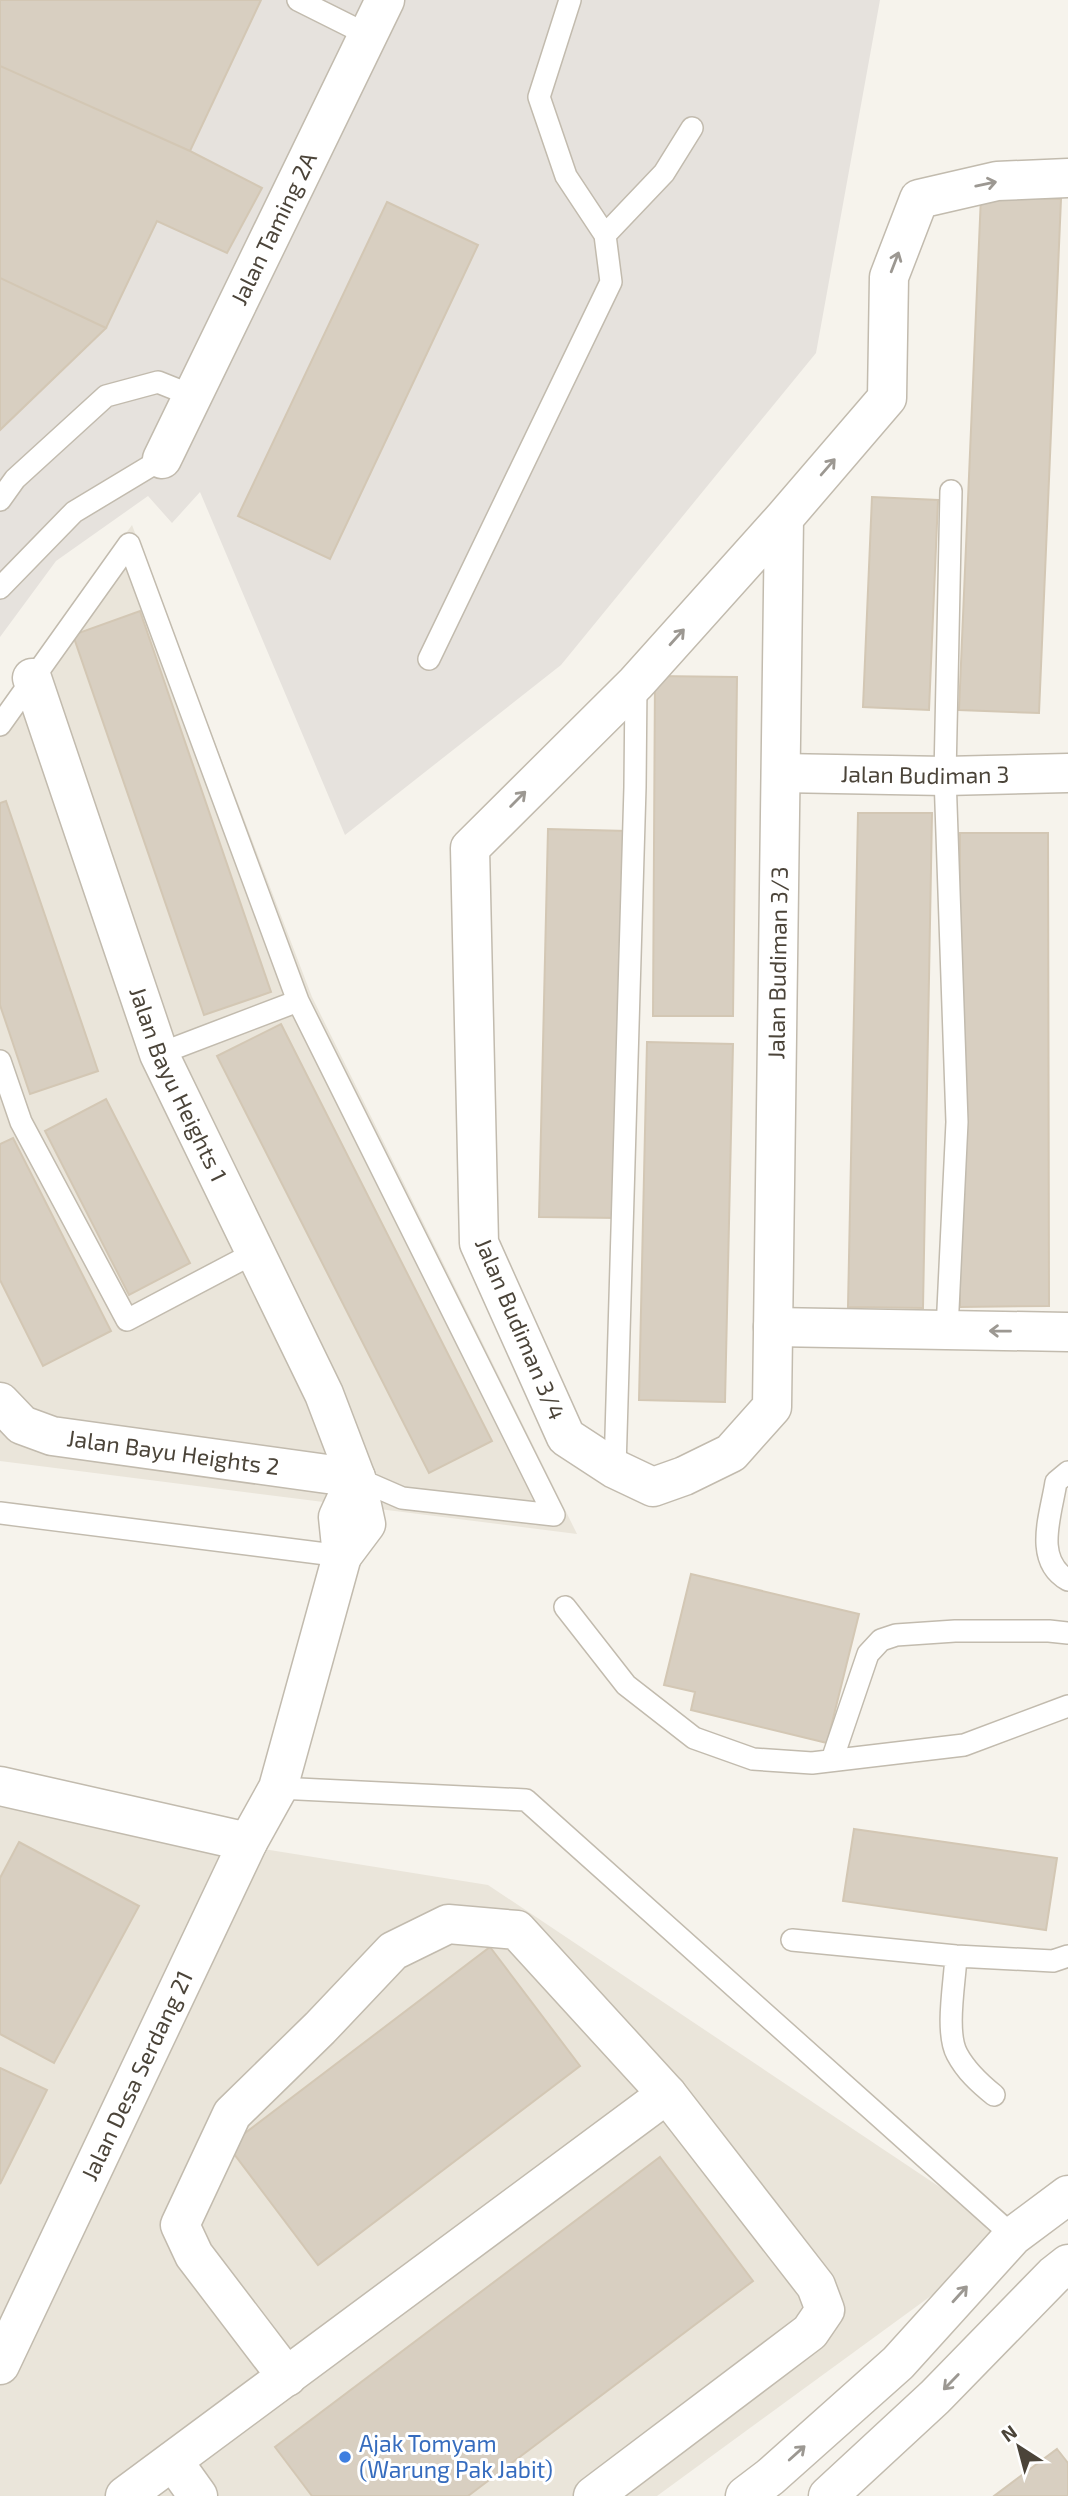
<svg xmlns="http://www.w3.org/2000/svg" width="1068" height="2496" font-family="'Exo 2',sans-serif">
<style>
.residential{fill:#eae5da}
.industrial{fill:#e6e2dd}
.building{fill:#d8cfc1;stroke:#d3c7b4;stroke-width:2}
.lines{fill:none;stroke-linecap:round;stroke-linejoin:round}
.service-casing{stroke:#c2bbae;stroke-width:24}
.minor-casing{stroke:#c2bbae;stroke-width:41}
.tertiary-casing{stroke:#c2bbae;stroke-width:41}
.service{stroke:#fff;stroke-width:21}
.minor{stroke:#fff;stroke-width:38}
.tertiary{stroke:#fff;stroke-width:38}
.oneway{stroke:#9c9892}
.shop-dot{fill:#3f7fe0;stroke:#fff;stroke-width:2.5}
.labels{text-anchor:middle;stroke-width:6;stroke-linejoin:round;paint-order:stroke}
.street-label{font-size:23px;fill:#4b4439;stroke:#fff}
.shop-label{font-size:23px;fill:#366cbe;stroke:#fff;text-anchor:start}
</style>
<rect width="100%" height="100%" fill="#f6f3ec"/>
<!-- residential -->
<path class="residential" d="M 132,525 L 312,997 L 577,1534 L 0,1461 L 0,706 Z
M 0,1807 L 488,1885 L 1013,2236 L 657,2496 L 0,2496 Z"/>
<!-- industrial -->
<path class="industrial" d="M 0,0 L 880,0 L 816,353 L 561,665 L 345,835 L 200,492 L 172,523 L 148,496 L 56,561 L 0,637 Z"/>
<!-- building -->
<path class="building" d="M 0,0 L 261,0 L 190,151 L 0,66 Z
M 0,66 L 190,151 L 262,188 L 227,253 L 157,221 L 106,328 L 0,278 Z
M 981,196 L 1061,199 L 1039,713 L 959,710 Z
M 387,202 L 478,245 L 330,559 L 238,516 Z
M 0,278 L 106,328 L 0,430 Z
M 872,497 L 938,500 L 929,710 L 863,707 Z
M 140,611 L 271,992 L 204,1015 L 73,635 Z
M 655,676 L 737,677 L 733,1016 L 653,1016 Z
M 6,801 L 98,1071 L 30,1094 L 0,1005 L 0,803 Z
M 858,813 L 932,813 L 923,1308 L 848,1307 Z
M 548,829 L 627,831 L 618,1218 L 539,1217 Z
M 960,833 L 1048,833 L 1049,1306 L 960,1307 Z
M 281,1024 L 492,1441 L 429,1473 L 217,1056 Z
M 647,1042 L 733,1044 L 725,1402 L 639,1400 Z
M 106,1099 L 190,1263 L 129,1295 L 45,1131 Z
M 13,1138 L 111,1331 L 43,1366 L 0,1280 L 0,1144 Z
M 691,1574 L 859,1614 L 827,1743 L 691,1710 L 695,1692 L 664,1685 Z
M 854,1829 L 1057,1858 L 1046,1930 L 843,1901 Z
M 19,1842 L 139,1906 L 54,2063 L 0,2034 L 0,1878 Z
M 490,1947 L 580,2066 L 318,2265 L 228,2146 Z
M 0,2068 L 47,2090 L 0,2184 Z
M 660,2157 L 753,2281 L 468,2496 L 312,2496 L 275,2447 Z
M 1057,2449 L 1068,2463 L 1068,2496 L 994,2496 Z"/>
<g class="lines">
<defs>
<path id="service" d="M 298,0 L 368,35
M 605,235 L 664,173 L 692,128
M 0,500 L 15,479 L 106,396 L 158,382 L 193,396
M 0,588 L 74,512 L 162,459
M 429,659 L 611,282 L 605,235 L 566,176 L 539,97 L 570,0
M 0,725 L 129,544 L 298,1001 L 554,1515 L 402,1498 L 356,1478
M 159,1054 L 298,1001
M 0,1061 L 21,1122 L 127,1320 L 254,1253
M 947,1330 L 957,1122 L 945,776 L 951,491
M 615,1469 L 635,787 L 636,684
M 1068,1472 L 1056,1482 C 1051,1515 1033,1560 1068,1580
M 0,1513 L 342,1556
M 565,1607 L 626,1685 L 694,1738 L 753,1759 L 812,1763 L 964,1745 L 1068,1706
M 832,1760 L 868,1654 L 881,1640 L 896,1635 L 955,1631 L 1049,1631 L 1068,1633
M 278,1788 L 526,1800 L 1013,2236
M 792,1940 L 956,1956 L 1053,1961 L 1068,1956
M 956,1956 C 955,1981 945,2032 957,2054 C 966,2071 979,2083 994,2095"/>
<g id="minor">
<path id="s1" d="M 162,459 L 385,0"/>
<path d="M 784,518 L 772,1407 L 731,1453 L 684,1476 L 653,1487 L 615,1469 L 566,1437 L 479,1243 L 470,848 L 636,683 L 784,518 L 887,398 L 889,277 L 919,199 L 997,181 L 1068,178"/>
<path id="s2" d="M 32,678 L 159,1054 L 324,1394 L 356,1478 L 366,1524 L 342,1556 L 338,1517 L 356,1478"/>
<path id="s3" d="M 781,773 L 945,776 L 1068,773"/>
<path d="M 773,1327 L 1068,1332"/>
<path id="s4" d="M 0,1402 L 22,1425 L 52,1436 L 356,1478"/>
<path d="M 0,1786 L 248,1842"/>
<path id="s5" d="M 0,2365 L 248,1842 L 278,1788 L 342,1556"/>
<path d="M 287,2377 L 194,2255 L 180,2225 L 232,2114 L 320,2028 L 393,1951 L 448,1924 L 517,1930 L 667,2094 L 816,2286 L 825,2310 L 810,2332 L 593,2496"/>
<path d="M 173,2461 L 198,2496"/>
<path d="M 125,2496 L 667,2094"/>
</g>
<path id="tertiary" d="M 745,2496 L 770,2477 L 898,2363 L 1013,2236 L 1068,2195
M 828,2496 L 935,2397 L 1054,2275 L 1068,2264"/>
</defs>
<!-- service casing -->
<use href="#service" class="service-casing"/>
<!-- minor casing -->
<use href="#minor" class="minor-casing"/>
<!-- tertiary casing -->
<use href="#tertiary" class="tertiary-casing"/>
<!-- service -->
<use href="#service" class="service"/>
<!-- minor -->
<use href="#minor" class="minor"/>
<!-- tertiary -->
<use href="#tertiary" class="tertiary"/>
</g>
<!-- one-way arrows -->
<defs><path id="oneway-shaft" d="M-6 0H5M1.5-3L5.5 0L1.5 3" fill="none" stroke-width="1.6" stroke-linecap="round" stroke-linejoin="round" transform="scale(1.75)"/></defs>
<g class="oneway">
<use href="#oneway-shaft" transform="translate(986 184) rotate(-12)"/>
<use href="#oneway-shaft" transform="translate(895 262) rotate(-69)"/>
<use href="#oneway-shaft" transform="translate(828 467) rotate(-49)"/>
<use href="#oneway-shaft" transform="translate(677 637) rotate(-48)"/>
<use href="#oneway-shaft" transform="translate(518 799) rotate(-45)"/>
<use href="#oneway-shaft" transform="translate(1000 1331) rotate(-179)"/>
<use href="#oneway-shaft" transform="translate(960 2294) rotate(-48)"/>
<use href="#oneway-shaft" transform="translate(951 2382) rotate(134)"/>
<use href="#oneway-shaft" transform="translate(797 2453) rotate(-42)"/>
</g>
<!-- markers -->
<circle class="shop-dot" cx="345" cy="2457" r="7"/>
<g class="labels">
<!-- street labels -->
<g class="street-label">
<text dy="8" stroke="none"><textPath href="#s1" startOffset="256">Jalan Taming 2A</textPath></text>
<text dy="8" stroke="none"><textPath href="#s3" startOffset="144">Jalan Budiman 3</textPath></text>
<text transform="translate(778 963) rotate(-89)" y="8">Jalan Budiman 3/3</text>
<text dy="8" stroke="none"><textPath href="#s2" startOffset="432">Jalan Bayu Heights 1</textPath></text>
<text transform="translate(520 1329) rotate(67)" y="8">Jalan Budiman 3/4</text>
<text dy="8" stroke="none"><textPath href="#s4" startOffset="186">Jalan Bayu Heights 2</textPath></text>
<text dy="8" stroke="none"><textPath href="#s5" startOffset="320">Jalan Desa Serdang 21</textPath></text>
</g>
<!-- shop labels -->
<g class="shop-label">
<text x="359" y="2452">Ajak Tomyam<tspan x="359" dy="26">(Warung Pak Jabit)</tspan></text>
</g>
</g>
<!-- north arrow -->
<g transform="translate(1019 2447) rotate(324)" stroke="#ffffff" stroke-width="5" paint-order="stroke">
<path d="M0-5L12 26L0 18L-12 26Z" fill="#4b4439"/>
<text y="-10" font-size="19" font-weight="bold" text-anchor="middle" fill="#4b4439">N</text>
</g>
</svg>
